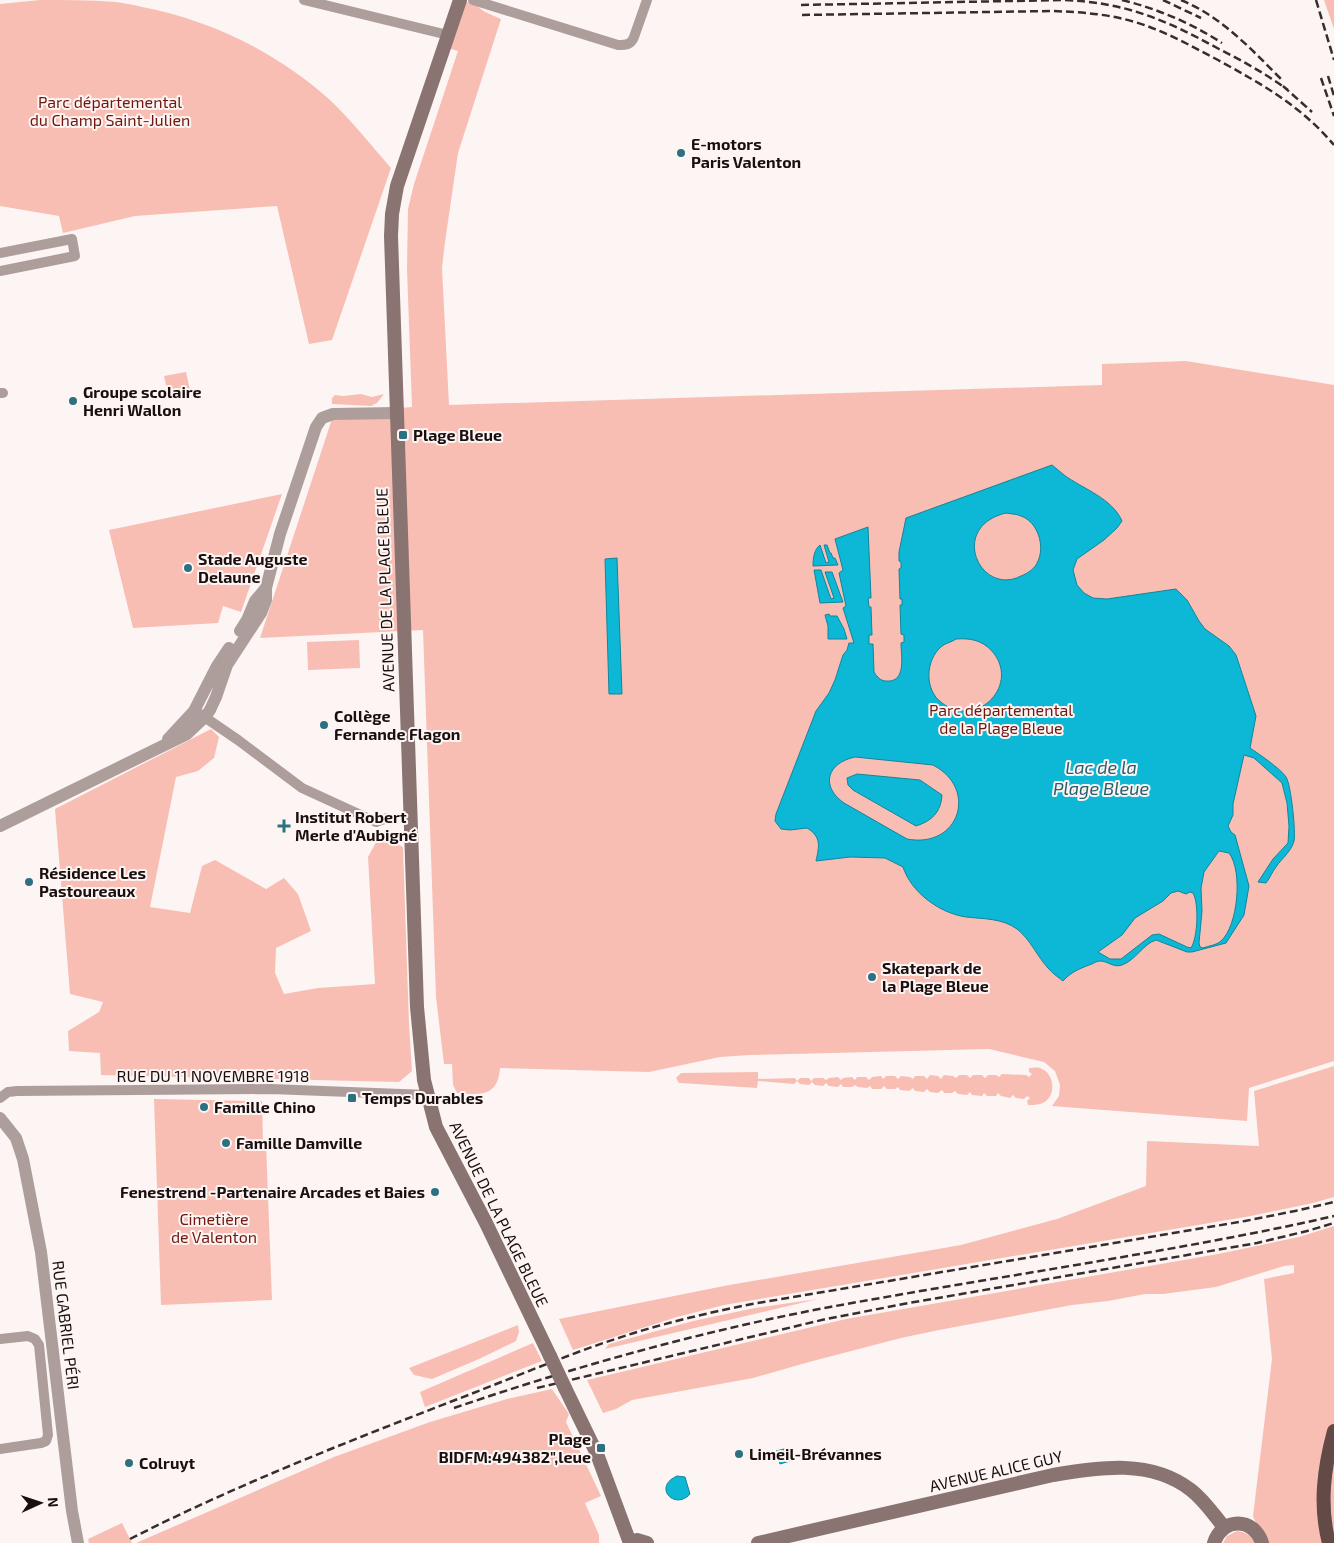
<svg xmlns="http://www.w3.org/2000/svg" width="1334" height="1543" font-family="'Exo 2',sans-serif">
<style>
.green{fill:#f8beb4}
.water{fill:#0db8d6;stroke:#11859a;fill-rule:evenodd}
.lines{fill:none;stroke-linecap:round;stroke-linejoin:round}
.minor{stroke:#ad9e9c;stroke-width:10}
.tertiary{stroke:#ad9e9c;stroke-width:12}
.secondary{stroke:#897471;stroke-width:14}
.trunk{stroke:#634a46;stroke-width:14}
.rail{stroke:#372d2c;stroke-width:2.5;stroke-dasharray:8 4;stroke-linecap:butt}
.secondary-bridge{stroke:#897471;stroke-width:14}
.poi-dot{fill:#2d7181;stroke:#fcf5f4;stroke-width:2}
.labels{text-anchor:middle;stroke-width:4;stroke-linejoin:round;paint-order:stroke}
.park-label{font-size:16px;fill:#71170f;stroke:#fcf5f4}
.poi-label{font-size:16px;font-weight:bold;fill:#1a0f0e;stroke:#fcf5f4;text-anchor:start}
.street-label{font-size:16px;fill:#1a0f0e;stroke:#fcf5f4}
.water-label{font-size:18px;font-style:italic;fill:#265f6c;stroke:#fcf5f4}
</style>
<rect width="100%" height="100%" fill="#fcf5f4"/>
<!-- green -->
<path class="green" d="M 40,0 C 65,0 91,0 116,2 C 125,3 134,5 142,7 C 211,20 278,53 330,100 C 352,121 371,145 391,168 L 332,340 L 309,344 L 277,206 L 135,216 L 63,233 L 59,216 L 0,206 L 0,4 Z
M 1324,0 L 1334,0 L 1334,29 Z
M 467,2 L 473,3 L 485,12 L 501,19 L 458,153 L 445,242 L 442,268 L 449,405 L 448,405 L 1102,385 L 1102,364 L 1186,361 L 1334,385 L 1334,1061 L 1249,1088 L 1247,1121 L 1052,1106 L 1059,1096 L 1060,1085 L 1055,1071 L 1044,1062 L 989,1049 L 750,1055 L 720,1057 L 649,1072 L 500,1068 C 498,1097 480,1095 457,1093 L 453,1085 L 452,1064 L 444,1064 L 436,997 L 423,630 L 260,638 L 332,419 L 375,410 L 412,407 L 407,269 L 408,209 L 414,184 L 458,51 L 448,48 L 464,3 Z
M 186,372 L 190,390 L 168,394 L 164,376 Z
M 361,394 L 372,397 L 384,394 L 377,403 L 371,406 L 332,404 L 332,398 L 335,395 L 343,396 Z
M 282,494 L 241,612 L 223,606 L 218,623 L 133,628 L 109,530 Z
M 359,640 L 360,668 L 308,670 L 307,642 Z
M 211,729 L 219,737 L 214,758 L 198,771 L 176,777 L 150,907 L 190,913 L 202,866 L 215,860 L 266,889 L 284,878 L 298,894 L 311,931 L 276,948 L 275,973 L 284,994 L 318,988 L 375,984 L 368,857 L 380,835 L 403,847 L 409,1024 L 412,1071 L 399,1082 L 101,1075 L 100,1053 L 69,1051 L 68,1031 L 99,1012 L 103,1002 L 70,994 L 55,809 Z
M 1334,1066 L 1334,1197 L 1313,1203 L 1251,1216 L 724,1305 L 677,1317 L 573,1350 L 559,1319 L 724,1286 L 961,1245 L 1057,1219 L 1146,1186 L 1147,1141 L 1259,1146 L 1254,1091 Z
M 1029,1068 C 1032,1068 1037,1067 1040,1068 C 1053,1072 1057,1092 1046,1101 C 1041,1105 1035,1105 1028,1105 L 1027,1101 L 1030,1098 L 1027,1096 L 1024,1099 L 1016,1098 L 1013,1095 L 1010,1098 L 1001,1096 L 998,1093 L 996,1096 L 987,1096 L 984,1093 L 982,1096 L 972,1095 L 970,1092 L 967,1095 L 958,1094 L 955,1091 L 952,1093 L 944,1093 L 942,1090 L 938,1093 L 930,1092 L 927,1089 L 924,1092 L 915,1091 L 913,1088 L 909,1091 L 900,1090 L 898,1087 L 895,1089 L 887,1089 L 884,1086 L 881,1089 L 872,1089 L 870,1086 L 867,1088 L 858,1087 L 855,1085 L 852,1087 L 843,1087 L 841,1084 L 838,1087 L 829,1086 L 826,1083 L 823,1086 L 815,1085 L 812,1082 L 809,1085 L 800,1084 L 797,1081 L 794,1084 L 758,1081 L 757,1088 L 681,1083 L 679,1083 L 676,1078 L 681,1073 L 758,1072 L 758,1079 L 795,1078 L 797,1081 L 800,1078 L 809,1078 L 811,1081 L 814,1078 L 823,1078 L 826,1080 L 829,1078 L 838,1077 L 841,1080 L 843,1078 L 852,1077 L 855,1080 L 857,1077 L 866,1077 L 869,1080 L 872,1077 L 881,1076 L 883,1079 L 886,1076 L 895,1076 L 898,1079 L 901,1076 L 910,1077 L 913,1079 L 915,1076 L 924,1076 L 927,1079 L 930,1075 L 938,1076 L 941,1079 L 944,1075 L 953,1076 L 956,1078 L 959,1075 L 967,1075 L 970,1078 L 973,1075 L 982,1075 L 985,1078 L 988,1075 L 996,1075 L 999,1077 L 1002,1074 L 1026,1075 L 1029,1077 L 1032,1074 L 1029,1072 Z
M 154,1099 L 262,1101 L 263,1143 L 266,1143 L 272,1300 L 161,1305 Z
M 1334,1226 L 1334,1543 L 1264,1543 L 1253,1516 L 1272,1359 L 1264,1279 L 1294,1273 L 1294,1265 L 1284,1266 L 1216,1287 L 1163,1294 L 1145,1294 L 1108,1301 L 1072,1305 L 939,1330 L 901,1338 L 809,1362 L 753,1378 L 632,1400 L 616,1409 L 603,1413 L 587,1380 L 846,1319 L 1218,1254 L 1299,1237 Z
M 818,1299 L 605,1349 L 609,1344 L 693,1321 L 755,1308 Z
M 518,1325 L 519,1332 L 516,1341 L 479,1359 L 432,1379 L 414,1375 L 409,1368 Z
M 533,1343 L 542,1361 L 425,1407 L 420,1392 Z
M 552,1389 L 569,1414 L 566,1422 L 601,1496 L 585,1503 L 599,1535 L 599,1543 L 136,1543 L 334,1457 L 430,1422 L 507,1399 Z
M 122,1523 L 132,1543 L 89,1543 L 88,1539 Z
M 1237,1531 C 1246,1532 1251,1535 1255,1543 L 1223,1543 L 1227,1536 Z"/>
<!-- water -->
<path class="water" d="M 1052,465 C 1056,468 1060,472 1064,475 C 1083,489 1112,498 1122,521 L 1117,528 L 1104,540 L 1077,559 L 1073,570 L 1077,585 L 1084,593 L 1093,598 L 1107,599 L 1176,589 L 1187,600 L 1199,621 L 1205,629 L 1229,646 L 1236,655 L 1256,716 L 1250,748 C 1259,754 1281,769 1286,777 C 1291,784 1296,833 1294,841 C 1291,852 1282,858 1276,867 C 1272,872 1270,878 1266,883 L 1258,882 L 1273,859 L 1288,843 L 1289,826 L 1287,803 L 1282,783 L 1254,758 L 1244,755 L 1233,804 L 1233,815 L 1228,826 L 1231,832 L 1235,835 L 1249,886 L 1244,915 L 1226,943 L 1192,952 L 1187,952 L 1156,940 C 1143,944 1136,960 1122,965 C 1113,968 1108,961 1100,961 C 1096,961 1093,964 1089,965 C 1079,969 1071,972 1063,981 C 1058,977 1052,973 1048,968 C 1037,956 1030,939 1017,929 C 1002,918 983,919 966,917 C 939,913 911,892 903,867 L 885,858 L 850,857 L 816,861 C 819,847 822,837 807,828 L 790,830 L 781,829 L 775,821 L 776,814 L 816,711 L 829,693 L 835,680 L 843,655 L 847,650 L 849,643 L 854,643 L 843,608 L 846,606 L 839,573 L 843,570 L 835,539 L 868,527 L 871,598 L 868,598 L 869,607 L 871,607 L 872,635 L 869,635 L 869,644 L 873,644 L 874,672 C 877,677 881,681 886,681 C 907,683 901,655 901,643 L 904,642 L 904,635 L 901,634 L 900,605 L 902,605 L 902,599 L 900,599 L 899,569 L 901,568 L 901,562 L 899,561 L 899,552 L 906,518 ZM 1006,513 C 1011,514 1017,514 1021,516 C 1038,522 1045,546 1038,561 C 1035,569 1028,573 1021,576 C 980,597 948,527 1006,513 ZM 956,639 C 970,638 981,640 991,650 C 1022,683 978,730 942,703 C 924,690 925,660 942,646 C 946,643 952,642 956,639 ZM 855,757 L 933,765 C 979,789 959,849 907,839 L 844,803 C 820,786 827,763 855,757 ZM 1219,851 L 1229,853 C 1243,871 1238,926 1221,941 C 1217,945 1208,946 1203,948 L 1200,947 L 1199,943 L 1202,911 L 1201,888 L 1204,872 ZM 1178,891 L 1186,894 L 1190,892 L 1193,893 C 1199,903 1198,937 1191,948 L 1187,947 L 1159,934 L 1152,935 L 1121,959 L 1110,959 L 1098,952 L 1122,935 L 1135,918 L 1163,901 L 1171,893 Z
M 820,545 L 826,563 L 829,562 L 824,545 L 827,545 L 830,553 L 831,553 L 833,558 L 835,558 L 838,565 L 813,566 C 813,558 814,550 820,545 Z
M 617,558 L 622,694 L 609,694 L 605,559 Z
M 814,570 L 821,570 L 831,599 L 834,598 L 825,572 L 832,572 L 843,602 L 820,603 Z
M 829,614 L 830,616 L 837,616 L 844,629 L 847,639 L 828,639 L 828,626 L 825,615 Z
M 857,774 L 920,780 L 942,795 C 941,812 932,821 916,826 L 853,790 L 848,785 L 847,778 Z
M 788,1448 L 793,1449 L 794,1456 L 790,1461 L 780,1464 L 776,1451 Z
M 677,1476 L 685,1477 L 690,1494 C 675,1511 652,1487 677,1476 Z"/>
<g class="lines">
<!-- minor -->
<path class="minor" d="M 304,0 L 448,35
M 473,0 L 618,45 C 626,45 631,45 634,37 L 647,0
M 0,253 L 72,239 L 75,256 L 0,271
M 0,393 L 3,393
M 200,714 L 238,740 L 302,788 L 376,822 L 387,818
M 0,1098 L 8,1092 L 17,1091 L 271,1089 L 428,1095
M 0,1339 L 28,1336 L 35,1339 L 39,1345 L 48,1435 L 46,1441 L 41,1443 L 0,1449"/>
<!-- tertiary -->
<path class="tertiary" d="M 240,631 L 247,620 L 255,601 L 266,588
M 168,739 L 194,711 L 217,666 L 229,648
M 0,826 L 187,734 L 205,717 L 210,710 L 216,697 L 227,665 L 261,613 L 266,600 L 266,588 L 280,534 L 316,427 L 322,418 L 333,414 L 396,413
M 0,1118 L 16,1138 L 23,1159 L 41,1252 L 72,1511 L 78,1543"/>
<!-- secondary -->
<path class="secondary" d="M 460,0 L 397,186 L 392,214 L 391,236 L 417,1007 L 424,1080 L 436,1127 L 486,1223 L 550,1356
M 565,1388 L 597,1454 L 630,1543
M 630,1543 L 637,1540 L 647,1543
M 758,1543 L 1053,1475 C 1100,1467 1151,1459 1191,1490 C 1204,1500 1214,1515 1224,1527
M 1214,1543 C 1222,1517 1254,1517 1262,1543"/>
<!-- trunk -->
<path class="trunk" d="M 1329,1543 C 1319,1505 1324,1468 1334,1431"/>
<!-- rail -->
<path class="rail" d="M 1122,0 C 1158,9 1191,23 1222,43
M 1163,0 L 1201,18
M 1181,0 C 1222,17 1251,49 1282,80
M 1316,0 L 1334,60
M 801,5 L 1063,0 C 1125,2 1166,20 1219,49 C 1243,61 1266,74 1288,90
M 802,15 L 1052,11 C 1081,12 1108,14 1135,22 C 1165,31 1191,46 1218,60 C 1263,85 1300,105 1334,145
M 1328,76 L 1334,96
M 1321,78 L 1334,116
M 1283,86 L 1312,112
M 537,1388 L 826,1319 L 909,1303 L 1257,1243 L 1307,1231 L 1334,1223
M 454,1408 C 577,1366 702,1331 830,1307 C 923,1290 1018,1275 1111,1259 C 1186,1246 1260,1233 1334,1216
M 130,1539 C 234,1486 342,1444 450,1402 C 511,1379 572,1352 634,1333 C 673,1321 712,1312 752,1304 L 1245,1221 L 1295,1211 L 1334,1202"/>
<!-- secondary-bridge -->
<path class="secondary-bridge" d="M 550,1356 L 565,1388"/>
</g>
<!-- markers -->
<g class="poi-dot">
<circle cx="681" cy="153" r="5"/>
<circle cx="73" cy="401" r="5"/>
<rect x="398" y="430" width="10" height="10" rx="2.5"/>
<circle cx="188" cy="568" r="5"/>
<circle cx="324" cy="725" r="5"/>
<path d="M281.5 818.5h5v5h5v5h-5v5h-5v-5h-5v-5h5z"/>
<circle cx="29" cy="882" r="5"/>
<circle cx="872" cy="977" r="5"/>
<rect x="347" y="1093" width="10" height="10" rx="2.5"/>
<circle cx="204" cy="1107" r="5"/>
<circle cx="226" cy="1143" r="5"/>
<circle cx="435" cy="1192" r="5"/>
<rect x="596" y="1443" width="10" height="10" rx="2.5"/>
<circle cx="739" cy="1454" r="5"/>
<circle cx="129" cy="1463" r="5"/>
</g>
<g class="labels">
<!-- park labels -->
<g class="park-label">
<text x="110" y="108">Parc départemental<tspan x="110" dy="18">du Champ Saint-Julien</tspan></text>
<text x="1001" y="716">Parc départemental<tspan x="1001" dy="18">de la Plage Bleue</tspan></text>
<text x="214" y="1225">Cimetière<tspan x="214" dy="18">de Valenton</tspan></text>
</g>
<!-- poi labels -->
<g class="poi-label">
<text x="691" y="150">E-motors<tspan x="691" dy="18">Paris Valenton</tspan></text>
<text x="83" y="398">Groupe scolaire<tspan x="83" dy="18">Henri Wallon</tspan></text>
<text x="413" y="441">Plage Bleue</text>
<text x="198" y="565">Stade Auguste<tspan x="198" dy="18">Delaune</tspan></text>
<text x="334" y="722">Collège<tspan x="334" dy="18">Fernande Flagon</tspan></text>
<text x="295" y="823">Institut Robert<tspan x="295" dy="18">Merle d'Aubigné</tspan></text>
<text x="39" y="879">Résidence Les<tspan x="39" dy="18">Pastoureaux</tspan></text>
<text x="882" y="974">Skatepark de<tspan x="882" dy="18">la Plage Bleue</tspan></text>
<text x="362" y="1104">Temps Durables</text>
<text x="214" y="1113">Famille Chino</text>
<text x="236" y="1149">Famille Damville</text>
<text x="425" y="1198" text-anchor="end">Fenestrend -Partenaire Arcades et Baies</text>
<text x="591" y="1445" text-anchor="end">Plage<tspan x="591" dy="18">BIDFM:494382",leue</tspan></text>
<text x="749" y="1460">Limeil-Brévannes</text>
<text x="139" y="1469">Colruyt</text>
</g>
<!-- street labels -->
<g class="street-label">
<text transform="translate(385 590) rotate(-92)" y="6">AVENUE DE LA PLAGE BLEUE</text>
<text x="213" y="1082">RUE DU 11 NOVEMBRE 1918</text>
<text transform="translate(499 1214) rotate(64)" y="6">AVENUE DE LA PLAGE BLEUE</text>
<text transform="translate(66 1325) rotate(83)" y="6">RUE GABRIEL PÉRI</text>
<text transform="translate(996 1471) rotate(-13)" y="6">AVENUE ALICE GUY</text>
</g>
<!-- water labels -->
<g class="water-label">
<text x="1101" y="774">Lac de la<tspan x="1101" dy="21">Plage Bleue</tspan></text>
</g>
</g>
<!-- north arrow -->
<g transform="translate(40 1503) rotate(87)" stroke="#fcf5f4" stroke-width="4" paint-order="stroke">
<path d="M0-4L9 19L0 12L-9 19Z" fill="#1a0f0e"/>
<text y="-8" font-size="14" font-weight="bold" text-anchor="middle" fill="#1a0f0e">N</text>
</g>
</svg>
